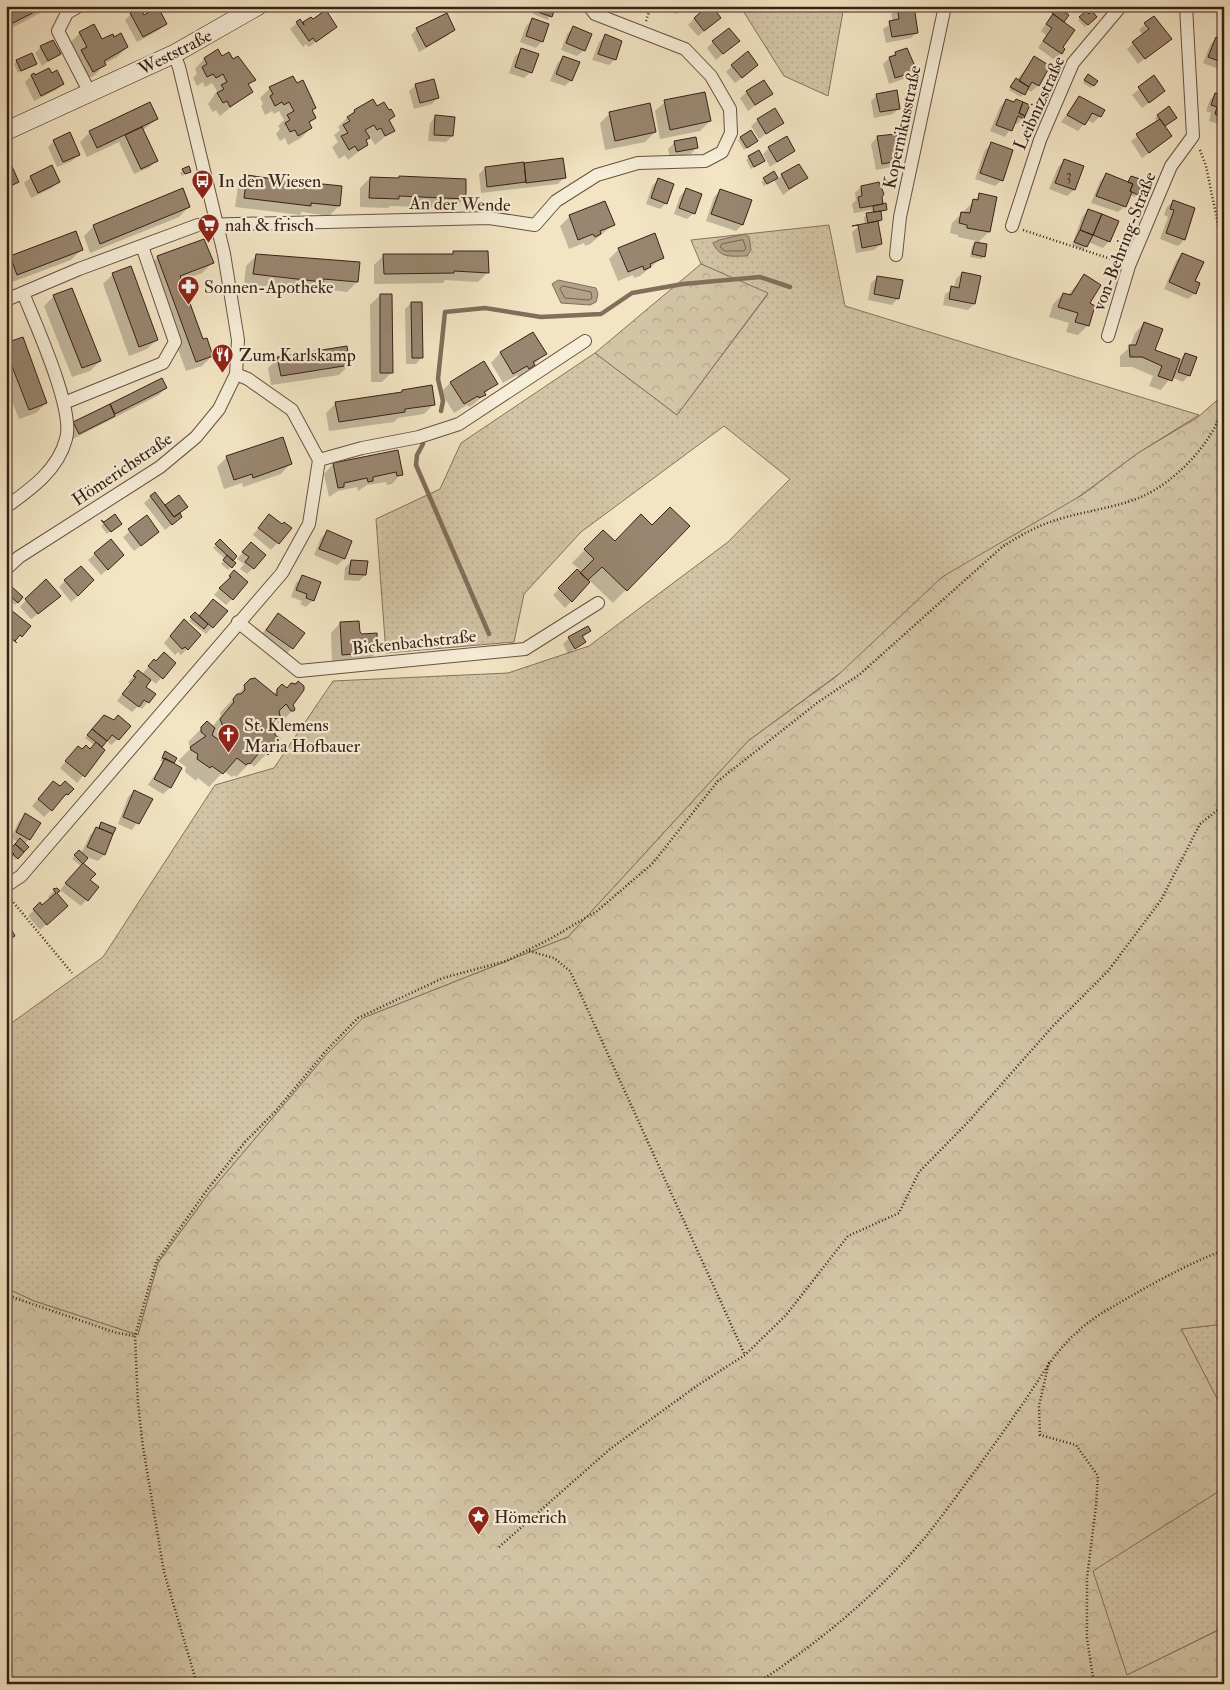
<svg xmlns="http://www.w3.org/2000/svg" width="1230" height="1690" font-family="'IM FELL Double Pica',serif">
<style>
.grass{fill:url(#grass-dots);stroke:#86725e}
.forest{fill:url(#forest-crowns);stroke:#86725e}
.water{fill:#b3a289;stroke:#826e5b}
.shadow{fill:#0003}
.lines{fill:none;stroke-linecap:round;stroke-linejoin:round}
.shore{stroke:#766150;stroke-width:1}
.stream{stroke:#826e5b;stroke-width:4.5}
.building{fill:#998670;stroke:#382016}
.street-casing{stroke:#675142;stroke-width:14}
.secondary-casing{stroke:#382016;stroke-width:19}
.path{stroke:#382016;stroke-width:2.5;stroke-dasharray:1 2.5;stroke-linecap:butt}
.street{stroke:#f7eed9;stroke-width:12}
.secondary{stroke:#f7eed9;stroke-width:18}
.labels{text-anchor:middle;stroke-width:4.5;stroke-linejoin:round;paint-order:stroke}
.number-label{font-size:15px;fill:#503a2c}
.street-label{font-size:18px;fill:#382016;stroke:#f7eed9}
.poi-label{font-size:18px;fill:#382016;stroke:#f7eed9;text-anchor:start}
</style>
<defs>
<pattern id="grass-dots" width="8" height="8" patternUnits="userSpaceOnUse" patternTransform="scale(1.25)"><rect width="8" height="8" fill="#d3c4a6"/><path d="M2 2h.1M6 6h.1" fill="none" stroke="#b6a88e" stroke-width="1.8" stroke-linecap="round"/></pattern>
<pattern id="forest-crowns" width="20" height="18" patternUnits="userSpaceOnUse" patternTransform="scale(1.25)"><rect width="20" height="18" fill="#d3c4a6"/><path d="M2 6a3 3 0 1 1 6 0M12 15a3 3 0 1 1 6 0" fill="none" stroke="#b6a88e"/></pattern>
</defs>
<rect width="100%" height="100%" fill="#f3e5c4"/>
<filter id="stains"><feTurbulence type="fractalNoise" baseFrequency=".004" numOctaves="4"/><feColorMatrix values="0 0 0 0 .2 0 0 0 0 .09 0 0 0 0 .02 0 0 0 .5 -.17"/></filter>
<radialGradient id="worn" r=".72"><stop offset=".6" stop-color="#630" stop-opacity="0"/><stop offset="1" stop-color="#630" stop-opacity=".3"/></radialGradient>
<!-- grass -->
<path class="grass" d="M 740,6 L 844,6 L 828,96 L 784,76 Z
M 829,225 L 845,306 L 1199,415 L 1138,453 L 748,741 L 568,937 L 363,1018 L 326,1055 L 209,1193 L 158,1262 L 138,1335 L 34,1301 L 6,1288 L 6,1027 L 103,957 L 215,785 L 274,768 L 333,681 L 508,673 L 589,646 L 728,542 L 790,479 L 724,426 L 581,532 L 524,594 L 514,642 L 386,653 L 376,519 L 440,489 L 461,443 L 595,353 L 677,415 L 768,294 L 701,264 L 691,240 Z
M 1224,1324 L 1224,1412 L 1181,1329 Z
M 1224,1488 L 1224,1632 L 1220,1629 L 1127,1675 L 1092,1571 Z"/>
<!-- forest -->
<path class="forest" d="M 701,264 L 768,293 L 677,415 L 595,353 Z
M 1224,394 L 1224,1324 L 1181,1329 L 1224,1412 L 1224,1488 L 1093,1571 L 1127,1675 L 1221,1629 L 1224,1632 L 1224,1684 L 6,1684 L 6,1288 L 34,1301 L 138,1335 L 158,1263 L 209,1193 L 326,1055 L 363,1018 L 568,937 L 748,741 L 837,676 L 942,577 L 1082,495 L 1138,453 L 1198,417 Z"/>
<!-- water -->
<path class="water" d="M 745,234 L 749,237 L 751,250 L 747,256 C 732,256 720,259 713,243 L 719,240 Z
M 558,280 L 596,288 L 598,294 L 596,302 L 590,305 L 561,303 L 552,284 Z"/>
<!-- shadow -->
<path class="shadow" d="M 6,6 L 49,6 L 44,11 L 6,31 Z
M 533,6 L 554,6 L 548,20 L 533,14 Z
M 617,6 L 639,6 L 634,12 L 629,10 L 626,12 Z
M 659,6 L 684,6 L 677,14 Z
M 913,6 L 917,32 L 911,38 L 886,43 L 883,29 L 893,22 L 891,14 L 898,8 Z
M 1054,11 L 1067,16 L 1062,22 L 1061,53 L 1055,60 L 1038,48 L 1046,35 L 1041,31 Z
M 1086,13 L 1096,16 L 1085,27 L 1078,20 Z
M 131,14 L 165,24 L 159,30 L 137,42 L 125,20 Z
M 310,18 L 336,27 L 309,47 L 306,44 L 303,47 L 290,29 L 297,23 L 302,24 Z
M 695,18 L 713,24 L 698,36 L 688,25 Z
M 533,19 L 542,41 L 536,48 L 520,42 L 526,26 Z
M 1145,24 L 1170,39 L 1138,64 L 1127,49 L 1143,35 L 1139,30 Z
M 573,28 L 584,50 L 577,56 L 561,50 L 567,34 Z
M 417,29 L 453,30 L 447,36 L 419,52 L 411,35 Z
M 80,33 L 102,41 L 114,39 L 127,47 L 117,57 L 104,64 L 95,75 L 83,81 L 70,43 Z
M 606,36 L 615,59 L 609,65 L 592,60 L 599,42 Z
M 1216,38 L 1224,41 L 1224,68 L 1221,70 L 1203,63 L 1210,45 Z
M 738,41 L 716,60 L 707,48 L 713,42 Z
M 41,47 L 59,54 L 42,66 L 35,53 Z
M 906,49 L 915,71 L 909,77 L 889,84 L 883,64 L 895,53 Z
M 522,50 L 531,72 L 524,78 L 509,73 L 515,56 Z
M 218,51 L 222,57 L 233,60 L 254,80 L 248,86 L 251,91 L 220,116 L 216,110 L 213,112 L 208,104 L 217,91 L 212,83 L 205,87 L 203,82 L 197,86 L 193,78 L 197,74 L 195,69 L 204,59 Z
M 563,57 L 571,80 L 565,86 L 550,81 L 557,64 Z
M 1034,58 L 1049,67 L 1038,85 L 1031,92 L 1027,89 L 1021,97 L 1009,90 Z
M 17,61 L 35,64 L 18,73 L 14,64 Z
M 732,66 L 751,71 L 735,83 L 726,72 Z
M 31,76 L 63,84 L 56,90 L 34,101 L 25,82 Z
M 1154,77 L 1164,91 L 1142,108 L 1132,95 Z
M 292,78 L 296,85 L 303,82 L 313,99 L 311,101 L 315,107 L 311,111 L 314,118 L 308,124 L 311,128 L 301,138 L 288,145 L 285,138 L 280,141 L 276,134 L 280,129 L 278,126 L 284,120 L 279,111 L 274,114 L 272,111 L 265,115 L 261,106 L 263,104 L 260,98 L 270,88 Z
M 1085,79 L 1093,85 L 1091,88 L 1083,83 Z
M 416,85 L 438,97 L 432,104 L 414,109 L 409,91 Z
M 747,92 L 771,94 L 748,111 L 740,98 Z
M 1216,94 L 1224,97 L 1224,126 L 1209,121 L 1211,113 L 1206,111 L 1210,100 Z
M 877,95 L 899,108 L 893,114 L 874,118 L 871,101 Z
M 1079,97 L 1100,116 L 1093,123 L 1087,120 L 1078,131 L 1061,122 Z
M 1006,100 L 1023,118 L 1017,124 L 1014,123 L 1005,137 L 990,131 L 1000,107 Z
M 665,102 L 710,121 L 700,131 L 660,139 L 655,111 Z
M 1169,108 L 1173,120 L 1164,126 L 1164,142 L 1142,158 L 1131,141 L 1157,122 L 1155,118 Z
M 354,111 L 393,116 L 388,122 L 393,130 L 375,145 L 370,137 L 367,139 L 365,141 L 367,145 L 348,160 L 345,155 L 339,159 L 332,147 L 338,142 L 334,135 L 340,130 L 338,127 Z
M 610,113 L 655,132 L 645,142 L 605,150 L 600,123 Z
M 436,116 L 452,136 L 446,142 L 428,141 L 430,123 Z
M 157,119 L 142,131 L 156,160 L 150,167 L 134,174 L 119,142 L 87,157 L 80,142 L 90,132 Z
M 758,120 L 782,122 L 759,139 L 751,126 Z
M 877,137 L 898,153 L 896,155 L 897,161 L 891,167 L 876,170 L 871,144 Z
M 741,138 L 753,144 L 744,150 L 738,140 Z
M 54,141 L 79,154 L 72,161 L 57,167 L 48,147 Z
M 675,142 L 697,147 L 691,154 L 670,158 L 668,149 Z
M 992,144 L 1002,180 L 995,186 L 975,179 L 985,150 Z
M 769,148 L 794,151 L 770,167 L 763,154 Z
M 758,151 L 761,163 L 751,169 L 746,160 Z
M 1064,161 L 1082,167 L 1074,190 L 1067,196 L 1049,189 L 1058,167 Z
M 6,162 L 18,182 L 6,191 Z
M 799,165 L 806,178 L 783,195 L 774,180 L 764,186 L 761,182 L 774,173 L 777,179 Z
M 485,168 L 564,178 L 558,184 L 481,193 L 479,174 Z
M 183,170 L 190,171 L 182,176 L 180,173 Z
M 1106,175 L 1127,183 L 1131,177 L 1137,194 L 1134,197 L 1130,194 L 1125,206 L 1118,212 L 1091,203 L 1100,181 Z
M 31,177 L 58,182 L 52,188 L 31,198 L 24,183 Z
M 248,177 L 311,186 L 313,184 L 339,206 L 329,216 L 302,212 L 300,215 L 235,207 L 238,187 Z
M 400,177 L 464,199 L 454,208 L 390,206 L 388,208 L 360,207 L 360,188 L 370,178 L 397,180 Z
M 658,180 L 666,203 L 660,209 L 646,204 L 652,186 Z
M 861,187 L 881,196 L 886,209 L 880,213 L 881,220 L 878,223 L 881,244 L 874,250 L 856,253 L 852,232 L 859,226 L 865,225 L 864,217 L 872,214 L 871,210 L 854,213 L 852,204 L 856,200 L 855,193 Z
M 686,190 L 694,213 L 687,219 L 674,214 L 680,196 Z
M 721,190 L 750,201 L 742,225 L 736,231 L 706,221 L 714,197 Z
M 980,195 L 996,198 L 989,232 L 977,243 L 984,256 L 981,259 L 970,257 L 972,246 L 977,241 L 958,237 L 958,235 L 950,233 L 952,223 Z
M 1173,201 L 1193,209 L 1184,240 L 1178,246 L 1160,239 L 1168,217 L 1164,215 L 1167,207 Z
M 189,207 L 179,217 L 90,253 L 84,236 L 94,226 Z
M 1088,210 L 1109,241 L 1103,248 L 1088,242 L 1083,250 L 1072,245 L 1082,217 Z
M 570,216 L 613,225 L 590,244 L 585,246 L 584,243 L 569,249 L 560,226 Z
M 619,249 L 663,257 L 640,276 L 634,278 L 633,275 L 618,281 L 609,259 Z
M 81,250 L 71,260 L 7,284 L 6,261 L 10,257 Z
M 454,252 L 488,272 L 478,282 L 445,280 L 443,283 L 374,284 L 374,265 L 384,255 L 451,255 Z
M 1182,254 L 1194,282 L 1195,293 L 1188,299 L 1164,289 L 1176,261 Z
M 256,256 L 357,282 L 347,292 L 315,288 L 312,291 L 244,284 L 246,266 Z
M 158,257 L 212,263 L 202,273 L 180,281 L 202,341 L 212,356 L 202,366 L 186,371 L 148,267 Z
M 962,273 L 980,277 L 974,304 L 968,310 L 943,305 L 945,294 L 954,288 L 956,279 Z
M 113,274 L 157,339 L 147,349 L 129,356 L 103,284 Z
M 1084,276 L 1088,325 L 1078,335 L 1066,332 L 1069,323 L 1049,317 L 1053,304 L 1063,294 L 1068,295 Z
M 878,277 L 898,298 L 892,305 L 868,300 L 871,283 Z
M 380,295 L 392,372 L 382,382 L 371,382 L 370,305 Z
M 54,296 L 100,361 L 90,371 L 72,377 L 44,306 Z
M 411,303 L 422,357 L 416,364 L 406,364 L 405,309 Z
M 1144,323 L 1154,351 L 1180,360 L 1185,354 L 1189,375 L 1183,382 L 1171,377 L 1161,390 L 1149,386 L 1153,376 L 1132,367 L 1120,367 L 1120,356 L 1130,347 L 1135,333 Z
M 533,333 L 545,354 L 523,375 L 519,378 L 517,375 L 503,383 L 491,363 L 500,353 Z
M 6,345 L 46,403 L 36,413 L 19,419 L 6,386 Z
M 278,358 L 349,365 L 339,375 L 271,385 L 268,368 Z
M 161,380 L 165,388 L 159,395 L 73,439 L 68,430 L 74,423 Z
M 451,382 L 496,383 L 474,404 L 469,407 L 467,405 L 454,413 L 441,392 Z
M 402,391 L 433,405 L 424,414 L 398,418 L 394,422 L 329,431 L 326,413 L 336,403 L 399,394 Z
M 397,451 L 401,474 L 392,484 L 387,485 L 386,482 L 367,485 L 358,491 L 357,487 L 338,491 L 329,497 L 324,474 L 333,464 Z
M 227,457 L 290,464 L 281,474 L 243,487 L 242,483 L 224,489 L 217,467 Z
M 179,496 L 187,507 L 179,514 L 181,517 L 165,530 L 144,503 L 151,497 L 165,507 Z
M 147,517 L 151,538 L 134,551 L 123,537 Z
M 263,522 L 290,528 L 271,550 L 253,535 Z
M 104,523 L 118,526 L 107,534 L 101,526 Z
M 688,526 L 613,603 L 590,581 L 565,608 L 553,595 L 579,569 L 572,563 L 603,531 L 615,543 L 652,527 Z
M 327,532 L 351,541 L 344,559 L 337,565 L 314,555 L 321,538 Z
M 111,540 L 113,565 L 101,575 L 88,560 Z
M 220,541 L 234,563 L 228,570 L 221,564 L 225,559 L 213,548 Z
M 251,544 L 253,568 L 247,574 L 240,569 L 244,564 L 237,559 Z
M 351,561 L 365,575 L 359,581 L 344,580 L 345,568 Z
M 234,572 L 232,599 L 226,605 L 214,595 Z
M 303,576 L 313,600 L 306,607 L 300,604 L 302,601 L 291,597 L 296,583 Z
M 65,581 L 78,596 L 71,602 L 59,587 Z
M 11,587 L 21,597 L 15,605 L 6,597 L 6,592 Z
M 26,600 L 53,602 L 31,619 L 20,607 Z
M 226,611 L 206,634 L 189,621 L 195,614 L 198,617 Z
M 278,615 L 303,633 L 286,655 L 260,636 Z
M 6,617 L 29,626 L 8,647 L 6,646 Z
M 340,623 L 358,633 L 377,652 L 367,662 L 332,664 L 331,633 Z
M 177,627 L 187,649 L 181,655 L 178,652 L 175,655 L 164,643 Z
M 590,631 L 582,638 L 584,642 L 568,654 L 563,644 L 569,638 Z
M 154,661 L 162,677 L 156,684 L 150,679 L 144,687 L 154,694 L 142,709 L 138,706 L 132,712 L 117,701 L 130,684 L 128,682 L 132,678 L 138,671 L 142,674 Z
M 251,680 L 273,694 L 282,685 L 294,709 L 279,724 L 275,721 L 273,723 L 267,753 L 254,767 L 250,763 L 236,777 L 234,775 L 232,777 L 224,771 L 209,787 L 198,778 L 196,781 L 185,772 L 186,767 L 178,761 L 191,748 L 188,742 L 207,723 L 212,727 L 221,716 L 220,713 Z
M 98,722 L 118,739 L 111,745 L 106,740 L 100,747 L 104,750 L 77,783 L 60,768 L 72,754 L 90,750 L 94,745 L 85,738 Z
M 165,753 L 171,764 L 180,769 L 170,788 L 163,794 L 148,785 L 163,762 L 160,761 Z
M 59,788 L 72,789 L 44,817 L 32,806 L 47,789 Z
M 134,791 L 141,816 L 132,830 L 118,824 L 128,797 Z
M 25,815 L 29,839 L 24,844 L 28,847 L 15,860 L 9,851 L 18,842 L 11,838 L 19,821 Z
M 102,823 L 114,829 L 104,855 L 98,861 L 87,857 L 82,864 L 94,874 L 88,880 L 97,888 L 81,906 L 60,890 L 81,866 L 72,859 L 79,851 L 81,854 L 90,835 Z
M 56,889 L 60,912 L 40,930 L 28,916 L 40,904 L 42,906 L 50,899 L 48,897 Z"/>
<g class="lines">
<!-- shore -->
<path class="shore" d="M 743,240 L 746,248 L 744,251 L 725,251 L 720,247 L 722,244 Z
M 563,286 L 591,292 L 592,298 L 589,300 L 565,298 L 560,289 Z"/>
<!-- stream -->
<path class="stream" d="M 441,411 L 443,401 L 438,379 L 445,312 L 485,308 L 541,317 L 601,314 L 632,293 L 683,284 L 760,277 L 790,287
M 423,444 L 417,455 L 416,465 L 489,634"/>
</g>
<!-- building -->
<path class="building" d="M 6,6 L 46,6 L 13,23 Z
M 537,6 L 554,11 L 552,17 L 535,11 Z
M 539,6 L 556,6 L 554,11 Z
M 708,6 L 712,6 L 721,18 L 704,31 L 694,18 Z
M 914,6 L 918,33 L 892,37 L 889,21 L 899,19 L 897,7 Z
M 1056,6 L 1069,15 L 1064,22 L 1052,13 Z
M 158,7 L 167,24 L 143,37 L 130,13 L 140,8 L 144,15 Z
M 326,10 L 337,27 L 316,42 L 313,38 L 309,41 L 296,22 L 300,19 L 304,25 L 303,22 L 311,17 L 313,19 Z
M 1086,11 L 1089,14 L 1092,11 L 1097,17 L 1088,25 L 1079,17 Z
M 447,13 L 455,30 L 426,47 L 416,28 Z
M 1053,14 L 1075,30 L 1063,47 L 1065,49 L 1062,54 L 1043,41 L 1052,28 L 1046,24 Z
M 1154,16 L 1172,39 L 1145,59 L 1132,42 L 1149,29 L 1144,23 Z
M 532,18 L 549,24 L 543,42 L 526,36 Z
M 94,24 L 102,39 L 113,34 L 114,37 L 121,33 L 128,47 L 104,61 L 106,65 L 93,72 L 81,50 L 87,47 L 79,32 Z
M 573,26 L 592,34 L 585,51 L 566,43 Z
M 729,28 L 740,41 L 723,54 L 712,41 Z
M 605,34 L 622,41 L 616,60 L 598,54 Z
M 1216,37 L 1224,40 L 1224,63 L 1208,57 Z
M 53,40 L 61,54 L 48,61 L 40,46 Z
M 521,48 L 539,54 L 532,73 L 515,67 Z
M 907,48 L 917,71 L 895,78 L 889,57 L 896,55 L 895,52 Z
M 218,49 L 222,56 L 229,52 L 233,59 L 238,56 L 256,80 L 248,84 L 253,92 L 230,107 L 227,101 L 223,103 L 217,93 L 224,89 L 221,85 L 227,82 L 223,74 L 216,78 L 213,74 L 207,77 L 202,67 L 207,64 L 204,58 Z
M 748,51 L 758,65 L 742,78 L 731,65 Z
M 32,53 L 37,64 L 21,71 L 16,60 Z
M 563,56 L 580,62 L 572,81 L 556,74 Z
M 1034,56 L 1050,66 L 1039,86 L 1032,82 L 1029,87 L 1019,81 Z
M 49,68 L 52,73 L 57,70 L 64,84 L 41,96 L 31,75 L 34,73 L 35,75 Z
M 1088,74 L 1098,81 L 1094,86 L 1084,80 Z
M 1154,75 L 1165,91 L 1149,103 L 1138,87 Z
M 293,76 L 297,83 L 303,80 L 316,108 L 312,110 L 316,118 L 309,122 L 312,128 L 298,136 L 295,130 L 290,132 L 285,123 L 290,120 L 287,115 L 294,111 L 289,102 L 284,105 L 282,102 L 275,106 L 270,96 L 273,94 L 269,87 Z
M 1016,78 L 1029,87 L 1025,95 L 1010,87 Z
M 434,79 L 439,98 L 420,103 L 415,84 Z
M 764,80 L 773,94 L 755,105 L 746,91 Z
M 897,90 L 900,109 L 880,112 L 876,94 Z
M 705,92 L 711,121 L 670,130 L 664,100 Z
M 1215,93 L 1224,95 L 1224,118 L 1215,114 L 1217,107 L 1211,105 Z
M 1079,96 L 1105,110 L 1101,117 L 1092,113 L 1085,125 L 1067,115 Z
M 373,99 L 377,106 L 384,102 L 389,110 L 391,109 L 395,116 L 389,120 L 395,131 L 385,136 L 381,128 L 377,130 L 374,125 L 365,130 L 370,138 L 366,140 L 368,145 L 358,151 L 355,146 L 349,150 L 341,136 L 348,133 L 343,125 L 350,121 L 347,117 L 355,112 L 354,110 Z
M 1006,99 L 1014,102 L 1016,99 L 1023,102 L 1019,113 L 1025,116 L 1024,119 L 1018,116 L 1012,131 L 996,125 Z
M 150,102 L 158,119 L 97,148 L 89,131 Z
M 1023,102 L 1030,105 L 1025,116 L 1019,113 Z
M 650,103 L 656,132 L 615,141 L 609,112 Z
M 1169,106 L 1177,118 L 1165,126 L 1157,115 Z
M 775,108 L 784,123 L 766,134 L 757,119 Z
M 435,115 L 455,117 L 453,136 L 434,135 Z
M 1160,119 L 1172,136 L 1149,153 L 1136,134 Z
M 142,127 L 158,161 L 141,169 L 125,135 Z
M 751,130 L 758,141 L 747,148 L 740,137 Z
M 70,132 L 80,155 L 63,162 L 53,140 Z
M 896,134 L 900,153 L 897,154 L 898,161 L 882,164 L 877,136 Z
M 787,136 L 795,151 L 777,162 L 768,147 Z
M 696,137 L 698,148 L 676,152 L 674,141 Z
M 991,142 L 1013,150 L 1003,181 L 980,173 Z
M 759,150 L 765,161 L 754,167 L 748,156 Z
M 563,158 L 566,178 L 526,183 L 524,163 Z
M 1064,159 L 1084,166 L 1075,190 L 1055,183 Z
M 9,160 L 19,182 L 6,188 L 6,161 Z
M 524,162 L 526,182 L 487,187 L 485,167 Z
M 799,164 L 808,178 L 789,189 L 781,174 Z
M 52,165 L 60,182 L 38,193 L 30,176 Z
M 189,166 L 191,172 L 185,174 L 182,169 Z
M 774,171 L 778,178 L 767,184 L 763,178 Z
M 1106,173 L 1133,184 L 1130,191 L 1132,192 L 1126,207 L 1096,196 Z
M 247,175 L 313,185 L 313,183 L 342,186 L 340,206 L 311,203 L 311,206 L 244,198 Z
M 399,176 L 466,179 L 466,199 L 399,196 L 399,199 L 369,198 L 370,177 L 399,178 Z
M 1131,176 L 1143,180 L 1138,195 L 1130,191 L 1133,184 L 1128,182 Z
M 658,178 L 674,184 L 667,204 L 651,198 Z
M 879,182 L 884,194 L 882,197 L 883,204 L 860,208 L 858,197 L 862,196 L 861,186 Z
M 183,188 L 190,207 L 100,244 L 93,225 Z
M 686,188 L 702,194 L 695,214 L 679,208 Z
M 720,189 L 752,200 L 743,225 L 711,214 Z
M 979,193 L 997,197 L 990,232 L 967,228 L 967,225 L 959,223 L 961,212 L 970,213 L 973,199 L 978,200 Z
M 1173,200 L 1195,208 L 1185,240 L 1166,233 L 1174,210 L 1170,209 Z
M 605,201 L 615,225 L 600,231 L 601,234 L 595,237 L 593,234 L 578,240 L 569,215 Z
M 886,203 L 887,210 L 874,212 L 873,206 Z
M 1088,209 L 1102,214 L 1093,235 L 1080,230 Z
M 881,211 L 882,220 L 868,223 L 866,213 Z
M 1102,214 L 1119,221 L 1110,242 L 1093,235 Z
M 878,221 L 882,244 L 862,248 L 858,225 L 852,226 Z
M 1080,230 L 1093,235 L 1087,247 L 1074,242 Z
M 76,231 L 83,250 L 17,275 L 10,256 Z
M 655,233 L 664,258 L 650,264 L 651,267 L 644,270 L 643,266 L 628,272 L 618,248 Z
M 204,239 L 214,263 L 180,276 L 203,339 L 207,338 L 213,356 L 196,362 L 157,256 Z
M 975,242 L 987,244 L 985,257 L 972,254 Z
M 453,251 L 488,251 L 489,273 L 454,271 L 454,273 L 384,274 L 383,254 L 453,254 Z
M 1182,253 L 1204,262 L 1195,281 L 1200,283 L 1196,294 L 1169,282 Z
M 256,254 L 360,262 L 358,282 L 323,279 L 323,282 L 253,274 Z
M 131,266 L 158,340 L 139,347 L 112,273 Z
M 962,272 L 981,276 L 975,304 L 949,299 L 951,286 L 959,288 Z
M 1084,274 L 1101,285 L 1090,303 L 1095,306 L 1089,326 L 1075,322 L 1078,313 L 1058,307 L 1063,293 L 1071,295 Z
M 877,276 L 903,280 L 899,299 L 874,294 Z
M 72,288 L 101,361 L 82,368 L 53,295 Z
M 380,294 L 392,294 L 393,373 L 380,373 Z
M 411,302 L 422,302 L 423,358 L 412,358 Z
M 1144,322 L 1163,329 L 1155,350 L 1180,359 L 1172,381 L 1158,376 L 1162,366 L 1142,357 L 1130,357 L 1129,345 L 1136,345 Z
M 533,332 L 547,354 L 533,362 L 535,365 L 529,369 L 527,366 L 513,374 L 500,352 Z
M 23,337 L 47,403 L 29,410 L 6,351 L 6,343 Z
M 347,346 L 350,365 L 281,376 L 277,357 Z
M 1185,353 L 1197,357 L 1190,376 L 1178,372 Z
M 484,361 L 498,384 L 484,392 L 486,395 L 479,398 L 478,396 L 464,404 L 450,382 Z
M 162,378 L 167,388 L 115,414 L 110,404 Z
M 432,385 L 435,405 L 405,409 L 405,412 L 339,422 L 335,402 L 402,392 L 402,390 Z
M 110,404 L 115,416 L 79,434 L 73,422 Z
M 283,437 L 292,464 L 253,478 L 252,474 L 234,480 L 226,456 Z
M 398,450 L 403,475 L 397,476 L 396,472 L 373,477 L 373,481 L 368,482 L 367,478 L 344,483 L 344,487 L 338,488 L 333,463 Z
M 155,492 L 174,517 L 180,513 L 182,517 L 172,525 L 150,496 Z
M 179,495 L 188,507 L 174,517 L 165,505 Z
M 670,507 L 690,526 L 627,591 L 602,567 L 588,580 L 580,573 L 594,559 L 584,549 L 603,530 L 615,541 L 641,514 L 652,525 Z
M 115,514 L 122,524 L 111,532 L 101,520 L 104,522 Z
M 269,514 L 282,524 L 284,522 L 292,528 L 279,544 L 258,528 Z
M 147,515 L 159,532 L 141,546 L 128,529 Z
M 327,530 L 352,541 L 345,559 L 319,549 Z
M 111,539 L 124,555 L 108,570 L 94,553 Z
M 220,539 L 237,556 L 233,561 L 215,544 Z
M 251,542 L 266,555 L 254,569 L 245,562 L 249,557 L 242,552 Z
M 227,555 L 236,563 L 232,568 L 223,560 Z
M 351,560 L 368,561 L 366,575 L 349,574 Z
M 81,566 L 94,580 L 78,596 L 64,580 Z
M 577,569 L 590,582 L 572,602 L 558,588 Z
M 234,570 L 248,582 L 233,600 L 219,588 L 231,577 L 229,576 Z
M 302,575 L 321,582 L 314,601 L 306,598 L 307,594 L 296,590 Z
M 46,579 L 61,596 L 38,614 L 25,599 Z
M 11,586 L 23,597 L 18,603 L 6,592 Z
M 213,599 L 228,611 L 213,628 L 199,616 Z
M 11,610 L 31,626 L 22,637 L 20,635 L 15,641 L 17,643 L 6,634 L 6,616 Z
M 195,612 L 208,624 L 204,629 L 190,617 Z
M 278,613 L 305,633 L 293,649 L 266,630 Z
M 184,619 L 201,635 L 188,650 L 185,647 L 182,649 L 170,636 Z
M 359,621 L 360,632 L 362,634 L 377,633 L 378,652 L 342,655 L 340,622 Z
M 588,626 L 591,631 L 582,636 L 586,642 L 575,649 L 568,637 Z
M 164,652 L 176,663 L 163,679 L 148,666 L 154,659 L 156,661 Z
M 138,670 L 151,680 L 146,687 L 156,694 L 149,703 L 144,700 L 139,707 L 122,694 L 136,677 L 133,676 Z
M 255,678 L 277,696 L 277,689 L 282,684 L 287,688 L 291,683 L 296,684 L 298,681 L 304,686 L 304,690 L 293,705 L 295,709 L 294,711 L 291,711 L 286,704 L 279,711 L 280,716 L 274,723 L 277,726 L 275,729 L 275,735 L 281,739 L 268,755 L 262,749 L 250,764 L 248,763 L 246,765 L 237,758 L 223,774 L 212,766 L 210,768 L 197,759 L 198,754 L 191,750 L 190,747 L 206,736 L 201,732 L 201,727 L 207,721 L 215,728 L 212,735 L 219,740 L 222,736 L 220,731 L 223,727 L 220,719 L 234,702 L 233,699 L 237,694 L 241,694 L 245,690 L 244,685 L 250,679 Z
M 104,715 L 114,720 L 118,715 L 131,726 L 119,740 L 112,735 L 107,741 L 92,729 Z
M 92,729 L 107,741 L 102,747 L 87,735 Z
M 96,742 L 105,750 L 85,777 L 65,761 L 78,746 L 82,749 L 86,745 L 90,749 Z
M 165,751 L 177,758 L 174,763 L 162,758 Z
M 165,758 L 182,768 L 171,788 L 154,779 Z
M 53,781 L 60,786 L 65,781 L 74,789 L 68,795 L 66,794 L 52,811 L 38,799 Z
M 134,790 L 153,799 L 139,824 L 123,817 Z
M 25,813 L 41,823 L 30,840 L 16,832 Z
M 101,822 L 116,828 L 113,834 L 99,828 Z
M 96,827 L 113,834 L 105,855 L 87,847 Z
M 20,838 L 29,847 L 24,852 L 15,844 Z
M 15,844 L 24,852 L 18,859 L 9,850 Z
M 6,847 L 14,854 L 6,862 Z
M 79,850 L 88,858 L 83,864 L 74,855 Z
M 83,863 L 96,874 L 90,880 L 99,887 L 88,901 L 65,883 Z
M 57,888 L 60,891 L 57,893 L 68,906 L 47,925 L 33,909 L 40,902 L 42,905 L 56,893 L 53,889 Z
M 6,920 L 15,936 L 6,941 Z"/>
<g class="lines">
<defs>
<path id="street" d="M 79,6 L 67,13 L 58,31 L 90,93
M 1012,226 L 1040,140 L 1073,63 L 1121,6
M 896,255 L 900,217 L 945,6
M 6,300 L 79,269 L 198,225 L 489,218 L 535,225 L 556,201 L 597,175 L 638,163 L 705,161 L 722,152 L 731,133 L 730,109 L 711,76 L 685,49 L 595,14 L 589,6
M 1108,336 L 1129,266 L 1171,166 L 1193,136 L 1186,6
M 64,403 L 163,363 L 175,342 L 142,246
M 319,460 L 362,448 L 419,437 L 459,424 L 585,341
M 6,507 C 31,489 58,470 66,439 C 75,410 35,323 23,293
M 6,569 L 19,557 L 160,467 L 196,437 L 219,409 L 236,374 L 238,340 L 224,254 L 179,67 L 174,54
M 238,622 L 299,671 L 525,649 L 598,603
M 6,886 L 21,876 L 282,573 L 309,524 L 319,460 L 292,410 L 248,379 L 236,374"/>
<path id="secondary" d="M 6,131 L 174,54 L 258,6"/>
</defs>
<!-- street casing -->
<use href="#street" class="street-casing"/>
<!-- secondary casing -->
<use href="#secondary" class="secondary-casing"/>
<!-- path -->
<path class="path" d="M 273,12 L 277,6
M 646,21 L 651,6
M 1200,150 L 1206,166 L 1224,253
M 1023,230 L 1117,261
M 9,897 L 72,973
M 529,951 L 554,958 L 570,971 L 745,1355
M 6,1295 L 117,1333 L 135,1336
M 1049,1362 L 1039,1406 L 1040,1435 L 1076,1445 L 1098,1476 L 1096,1506 L 1087,1578 L 1087,1638 L 1094,1684
M 499,1547 L 610,1449 L 698,1385 L 745,1355 L 786,1315 L 848,1236 L 899,1213 L 919,1172 L 969,1121 L 1053,1026 L 1108,971 L 1161,900 L 1200,824 L 1224,805
M 197,1684 L 164,1572 L 143,1447 L 138,1404 L 135,1336 L 156,1262 L 207,1190 L 245,1142 L 274,1113 L 326,1051 L 358,1018 L 443,978 L 506,961 L 550,939 L 597,911 L 652,864 L 718,781 L 817,703 L 860,674 L 1002,547 C 1019,536 1037,526 1056,520 C 1084,511 1115,508 1141,497 C 1176,482 1216,440 1224,403
M 756,1684 C 824,1639 888,1586 938,1521 C 968,1481 998,1440 1026,1399 C 1042,1375 1055,1352 1076,1333 C 1090,1319 1109,1309 1126,1299 C 1157,1281 1190,1263 1224,1250"/>
<!-- street -->
<use href="#street" class="street"/>
<!-- secondary -->
<use href="#secondary" class="secondary"/>
</g>
<!-- icons -->
<defs>
<symbol id="bus-pin" viewBox="-11 -11 22 30"><path d="M0 17L-7.5 6A9.5 9.5 0 1 1 7.5 6Z" fill="#8f2418" stroke="#f7eed9"/><path d="M-5-6H5V4H4V6H2V4H-2V6H-4V4H-5ZM-3.5-4V0h7V-4ZM-3.5 1.2v1.5H-2V1.2ZM2 1.2v1.5H3.5V1.2Z" fill="#fff"/></symbol>
<symbol id="supermarket-pin" viewBox="-11 -11 22 30"><path d="M0 17L-7.5 6A9.5 9.5 0 1 1 7.5 6Z" fill="#8f2418" stroke="#f7eed9"/><path d="M-6-5.5h2.5l.6 2H6L4.5 2H-2.5L-4.4-4H-6ZM-1.5 3.2a1.3 1.3 0 1 0 .1 0ZM3 3.2a1.3 1.3 0 1 0 .1 0Z" fill="#fff"/></symbol>
<symbol id="pharmacy-pin" viewBox="-11 -11 22 30"><path d="M0 17L-7.5 6A9.5 9.5 0 1 1 7.5 6Z" fill="#8f2418" stroke="#f7eed9"/><path d="M-2-6h4v4h4v4h-4v4h-4v-4h-4v-4h4Z" fill="#fff"/></symbol>
<symbol id="restaurant-pin" viewBox="-11 -11 22 30"><path d="M0 17L-7.5 6A9.5 9.5 0 1 1 7.5 6Z" fill="#8f2418" stroke="#f7eed9"/><path d="M-5-6h1v4h1v-4h1v4h1v-4h1v5L-1.5 .5V6h-2V.5L-5-1ZM5-6V6H3V1.5H1.5Q1.5-4 5-6Z" fill="#fff"/></symbol>
<symbol id="church-pin" viewBox="-11 -11 22 30"><path d="M0 17L-7.5 6A9.5 9.5 0 1 1 7.5 6Z" fill="#8f2418" stroke="#f7eed9"/><path d="M-1.2-6h2.4v3.5h3.3v2.4h-3.3V6h-2.4V-.1h-3.3v-2.4h3.3Z" fill="#fff"/></symbol>
<symbol id="sight-pin" viewBox="-11 -11 22 30"><path d="M0 17L-7.5 6A9.5 9.5 0 1 1 7.5 6Z" fill="#8f2418" stroke="#f7eed9"/><path d="M0-6L1.8-2.2L6-1.7L2.9 1.2L3.7 5.4L0 3.3L-3.7 5.4L-2.9 1.2L-6-1.7L-1.8-2.2Z" fill="#fff"/></symbol>
</defs>
<g fill-rule="evenodd">
<use href="#bus-pin" x="190" y="168" width="25" height="34"/>
<use href="#supermarket-pin" x="196" y="212" width="25" height="34"/>
<use href="#pharmacy-pin" x="176" y="274" width="25" height="34"/>
<use href="#restaurant-pin" x="210" y="342" width="25" height="34"/>
<use href="#church-pin" x="216" y="722" width="25" height="34"/>
<use href="#sight-pin" x="466" y="1504" width="25" height="34"/>
</g>
<g class="labels">
<!-- number labels -->
<g class="number-label">
<text x="1069" y="180">3</text>
</g>
<!-- street labels -->
<g class="street-label">
<text transform="translate(175 52) rotate(-27)" y="6">Weststraße</text>
<text transform="translate(1039 103) rotate(-66)" y="6">Leibnizstraße</text>
<text transform="translate(902 127) rotate(-78)" y="6">Kopernikusstraße</text>
<text transform="translate(460 204) rotate(1)" y="6">An der Wende</text>
<text transform="translate(1124 241) rotate(-69)" y="6">von-Behring-Straße</text>
<text transform="translate(122 469) rotate(-34)" y="6">Hömerichstraße</text>
<text transform="translate(414 642) rotate(-6)" y="6">Bickenbachstraße</text>
</g>
<!-- poi labels -->
<g class="poi-label">
<text x="218" y="187">In den Wiesen</text>
<text x="225" y="231">nah &amp; frisch</text>
<text x="204" y="293">Sonnen-Apotheke</text>
<text x="239" y="361">Zum Karlskamp</text>
<text x="244" y="731">St. Klemens<tspan x="244" dy="21">Maria Hofbauer</tspan></text>
<text x="494" y="1523">Hömerich</text>
</g>
</g>
<!-- margin -->
<rect width="1230" height="1690" fill="none" stroke="#f3e5c4" stroke-width="25"/>
<rect x="8" y="8" width="1215" height="1675" fill="none" stroke="#382016" stroke-width="2.5"/>
<rect x="12" y="12" width="1205" height="1665" fill="none" stroke="#382016"/>
<rect width="100%" height="100%" filter="url(#stains)"/>
<rect width="100%" height="100%" fill="url(#worn)"/>
</svg>
